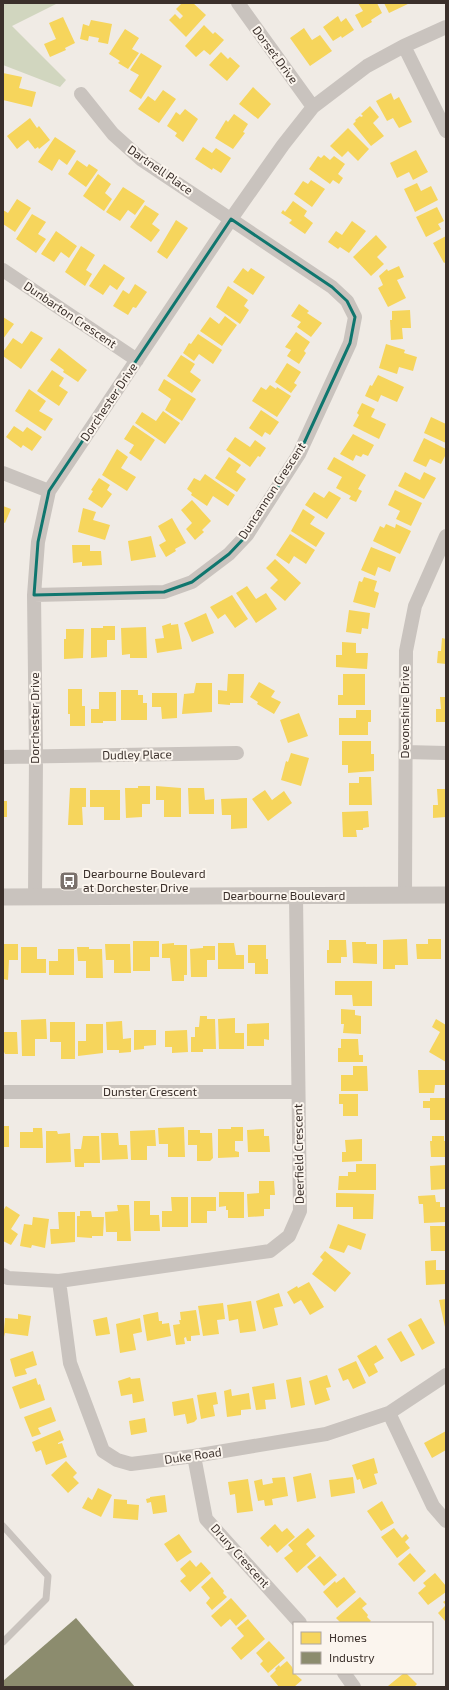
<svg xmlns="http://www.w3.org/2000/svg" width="449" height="1690" font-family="'Exo 2',sans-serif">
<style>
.green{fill:#d1d6bf}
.homes{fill:#f6d55c}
.industry{fill:#8c8c6e}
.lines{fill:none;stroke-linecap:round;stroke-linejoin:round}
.service{stroke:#c9c3be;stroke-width:7}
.minor{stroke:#c9c3be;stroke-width:14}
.tertiary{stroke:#c9c3be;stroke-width:17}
.marked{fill:none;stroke:#0f766e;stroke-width:3;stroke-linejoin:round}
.labels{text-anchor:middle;stroke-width:4;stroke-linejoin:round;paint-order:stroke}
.street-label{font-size:12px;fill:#3b302b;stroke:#fbf5ee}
.poi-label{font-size:12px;fill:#3b302b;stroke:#fbf5ee;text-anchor:start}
</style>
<rect width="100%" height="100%" fill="#f0ebe5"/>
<!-- green -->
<path class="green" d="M 3,3 L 58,3 L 12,26 L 66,80 L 60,87 L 3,65 Z"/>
<!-- homes -->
<path class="homes" d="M 182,3 L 193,3 L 206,15 L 186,37 L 169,20 L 175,14 L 180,19 L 183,16 L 176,9 Z
M 358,3 L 377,3 L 382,13 L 371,20 L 372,22 L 362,28 L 355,15 L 363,11 Z
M 384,3 L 410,3 L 389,13 Z
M 338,16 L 341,22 L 346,18 L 354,30 L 342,38 L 341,36 L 333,41 L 323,27 Z
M 63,17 L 75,43 L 65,48 L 66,50 L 50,57 L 44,44 L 56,39 L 49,23 Z
M 91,20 L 112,24 L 108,44 L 98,42 L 99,38 L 89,36 L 88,41 L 80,39 L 83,24 L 89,26 Z
M 204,25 L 213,34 L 215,32 L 224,40 L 210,55 L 204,50 L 196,57 L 185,46 Z
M 304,28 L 312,40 L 320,35 L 332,51 L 310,66 L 290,38 Z
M 125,29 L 139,38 L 132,49 L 139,53 L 128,69 L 118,63 L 120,61 L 109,54 Z
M 221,52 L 228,59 L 230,57 L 240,66 L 227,81 L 209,65 Z
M 141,53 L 162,66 L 141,99 L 129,91 L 139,75 L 130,70 Z
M 3,73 L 22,77 L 19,88 L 36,92 L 32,107 L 3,100 Z
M 253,87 L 271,104 L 258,119 L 239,104 Z
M 163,90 L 176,99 L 159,123 L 138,109 L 148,96 L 155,101 Z
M 391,93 L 394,100 L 399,97 L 412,122 L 399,128 L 393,118 L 387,121 L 376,101 Z
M 370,106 L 379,117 L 373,123 L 384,136 L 371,146 L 353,124 L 356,121 L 355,120 L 360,116 L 361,117 L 363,116 L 361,114 Z
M 185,109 L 198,119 L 183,142 L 175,136 L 177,133 L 167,126 L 176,112 L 180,115 Z
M 234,114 L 248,124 L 243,132 L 245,133 L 233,149 L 215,138 L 226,120 L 228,122 Z
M 30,118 L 37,128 L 39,126 L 50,140 L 39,149 L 38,147 L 35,149 L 28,140 L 17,149 L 7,136 Z
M 348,128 L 369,149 L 358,161 L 348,151 L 342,157 L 330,146 Z
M 55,137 L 76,151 L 67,165 L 59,159 L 52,171 L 38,162 Z
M 203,147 L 212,153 L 216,148 L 231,158 L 221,173 L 213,168 L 212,170 L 195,159 Z
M 416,150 L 428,172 L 413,180 L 409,172 L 397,178 L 390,163 Z
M 324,155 L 330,160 L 334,156 L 345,164 L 338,174 L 343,178 L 339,184 L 333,180 L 330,184 L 309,169 L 318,156 L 321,158 Z
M 77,160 L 87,167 L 89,164 L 98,170 L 86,187 L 68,174 Z
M 98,174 L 111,184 L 105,193 L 112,199 L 104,211 L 83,196 Z
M 311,180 L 325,189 L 312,207 L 294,194 L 303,181 L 308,184 Z
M 417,183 L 421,191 L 431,186 L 438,200 L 415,212 L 404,189 Z
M 123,187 L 145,201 L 135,215 L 128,210 L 120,221 L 106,212 Z
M 17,199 L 31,208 L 15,232 L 3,224 L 3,210 L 8,213 Z
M 293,201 L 307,211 L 304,216 L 313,223 L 305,234 L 289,223 L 292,220 L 281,213 L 283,210 L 285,212 Z
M 145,205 L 159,214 L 152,224 L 160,230 L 151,242 L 130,227 Z
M 437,207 L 444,221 L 438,224 L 441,229 L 426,237 L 416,217 Z
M 32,214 L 46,222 L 38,234 L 46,239 L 36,253 L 16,239 Z
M 176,220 L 188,228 L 167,259 L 157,252 Z
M 352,221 L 366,231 L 349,253 L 340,247 L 338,249 L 328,242 L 336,231 L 342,235 Z
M 56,231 L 77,246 L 69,258 L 61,252 L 54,262 L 41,254 Z
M 376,235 L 387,247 L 377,257 L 384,264 L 371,276 L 353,257 Z
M 446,236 L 446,262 L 444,263 L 433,243 Z
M 81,246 L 95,255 L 86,270 L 92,274 L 85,286 L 65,272 Z
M 104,264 L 125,278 L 117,290 L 110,285 L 103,295 L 89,286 Z
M 399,266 L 404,277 L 397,280 L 406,298 L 388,307 L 378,288 L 383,285 L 379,276 L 387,269 L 388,271 Z
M 243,268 L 248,272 L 251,268 L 265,277 L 253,295 L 233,282 Z
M 135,284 L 147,292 L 136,308 L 133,307 L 128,315 L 113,306 L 123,290 L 129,294 Z
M 228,286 L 248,300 L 244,306 L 249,310 L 240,324 L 216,307 Z
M 299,304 L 309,311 L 307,313 L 322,323 L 311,337 L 297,327 L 301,322 L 291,316 Z
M 410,310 L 411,328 L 402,328 L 403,339 L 391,340 L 390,320 L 392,320 L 392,311 Z
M 225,316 L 237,325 L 222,346 L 200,331 L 210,317 L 219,324 Z
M 3,317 L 14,324 L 3,339 Z
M 31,331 L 43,338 L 21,369 L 3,356 L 3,352 L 13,338 L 22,344 Z
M 296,332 L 310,342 L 304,351 L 306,353 L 299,364 L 287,356 L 291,350 L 285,347 Z
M 198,334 L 222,350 L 213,364 L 199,354 L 194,361 L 183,353 L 189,343 L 191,344 Z
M 386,344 L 405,350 L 404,353 L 417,357 L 413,371 L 399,367 L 397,374 L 379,368 Z
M 59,348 L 87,370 L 78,382 L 63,372 L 64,370 L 50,360 Z
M 181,355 L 195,364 L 190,372 L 201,380 L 192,393 L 167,376 Z
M 287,363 L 301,372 L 294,383 L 297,385 L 291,393 L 275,382 Z
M 52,370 L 64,378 L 59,386 L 68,392 L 59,406 L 37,391 Z
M 378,375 L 404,387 L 397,402 L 381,395 L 378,402 L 365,396 L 370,385 L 372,386 Z
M 164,379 L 196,399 L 182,421 L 165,410 L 171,399 L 158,390 Z
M 270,385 L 276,389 L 277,387 L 291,396 L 277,417 L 252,401 L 261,387 L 266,390 Z
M 29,389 L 46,401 L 39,411 L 53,419 L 45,431 L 15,411 Z
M 362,403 L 375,409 L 371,417 L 386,424 L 379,439 L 353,426 L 359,415 L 357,413 Z
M 261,410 L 279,422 L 270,435 L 265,432 L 262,437 L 249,428 Z
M 163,411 L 180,423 L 165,444 L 135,423 L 142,412 L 156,421 Z
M 431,417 L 446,424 L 446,443 L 424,433 Z
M 133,425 L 155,440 L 141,461 L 129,453 L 134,445 L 124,439 Z
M 14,426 L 23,432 L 27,427 L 42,437 L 32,451 L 23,445 L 21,448 L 6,437 Z
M 353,434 L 374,445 L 368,456 L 363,454 L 361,457 L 356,455 L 353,461 L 340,454 Z
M 235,437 L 250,447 L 255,440 L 266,448 L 260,457 L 258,456 L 250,467 L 226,450 Z
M 424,438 L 446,449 L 446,454 L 441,464 L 430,459 L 426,467 L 413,461 Z
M 117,449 L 128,457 L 121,468 L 136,477 L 127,491 L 102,475 Z
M 229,457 L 241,465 L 236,472 L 246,479 L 237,492 L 215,478 Z
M 334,457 L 366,475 L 358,489 L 362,491 L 356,502 L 349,499 L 351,496 L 336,488 L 342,477 L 327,469 Z
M 405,472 L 420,480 L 424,472 L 436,478 L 424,499 L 398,486 Z
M 205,474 L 235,495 L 228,506 L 213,496 L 207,506 L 191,495 L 192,493 L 187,489 L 194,478 L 200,481 Z
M 99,478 L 110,485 L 107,490 L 112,494 L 102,508 L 88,499 L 93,491 L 91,490 Z
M 395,490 L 422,503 L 411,526 L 396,519 L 400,511 L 388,505 Z
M 329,491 L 341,498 L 327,519 L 305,505 L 314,492 L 324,498 Z
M 192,500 L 211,521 L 202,530 L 204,532 L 195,540 L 186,529 L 192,523 L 181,510 Z
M 3,506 L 11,509 L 5,523 L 3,522 Z
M 83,508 L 96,512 L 93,520 L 110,525 L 105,540 L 78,532 Z
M 303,509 L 315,517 L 310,524 L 325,533 L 316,547 L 291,531 Z
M 172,518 L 186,543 L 175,549 L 176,551 L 166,557 L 159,545 L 166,541 L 158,526 Z
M 386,524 L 395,528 L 396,524 L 411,531 L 400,554 L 373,541 L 380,526 L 384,528 Z
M 290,534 L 315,550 L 306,564 L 294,556 L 289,564 L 276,555 Z
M 151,536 L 156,557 L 131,561 L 128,541 Z
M 72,545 L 90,545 L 90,551 L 101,551 L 102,565 L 82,566 L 82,562 L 73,563 Z
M 371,547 L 396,557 L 390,572 L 378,567 L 375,576 L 361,570 Z
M 275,559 L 301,583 L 285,601 L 270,588 L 278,580 L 266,568 Z
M 364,577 L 377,581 L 374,591 L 379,593 L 375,608 L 353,602 L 359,581 L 362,582 Z
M 247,586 L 256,599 L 266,593 L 277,609 L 256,623 L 236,593 Z
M 232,595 L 248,619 L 235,628 L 225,614 L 218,619 L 210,607 Z
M 349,610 L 370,613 L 368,629 L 362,628 L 361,634 L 346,632 Z
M 206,613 L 214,633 L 192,642 L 184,623 Z
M 171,623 L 171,625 L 178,624 L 182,649 L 157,653 L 155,639 L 164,638 L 162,626 Z
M 103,626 L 115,626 L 115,640 L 107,640 L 107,657 L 91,658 L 91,628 L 103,628 Z
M 146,627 L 147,658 L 130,658 L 130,654 L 122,655 L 121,628 Z
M 66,629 L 84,629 L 83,658 L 64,659 L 64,639 L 66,639 Z
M 442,638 L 446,639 L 446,664 L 437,663 L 438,651 L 441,651 Z
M 342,642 L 356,643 L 356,653 L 368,653 L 367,669 L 336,667 L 336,655 L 342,655 Z
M 228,674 L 244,674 L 243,703 L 230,703 L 230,705 L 218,704 L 218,690 L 227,691 Z
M 343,674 L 365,674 L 365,705 L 338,705 L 338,695 L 343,695 Z
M 259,682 L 275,691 L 271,697 L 281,702 L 274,714 L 257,704 L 258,702 L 250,697 Z
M 196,683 L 212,683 L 212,712 L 182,714 L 184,694 L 194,693 Z
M 68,689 L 82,689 L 82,706 L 85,706 L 85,726 L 70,726 L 70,714 L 68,714 Z
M 121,690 L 138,690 L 138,695 L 143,695 L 143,703 L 147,703 L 147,720 L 121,720 Z
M 99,692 L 116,692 L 116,721 L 103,721 L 103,723 L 91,723 L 91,709 L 99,709 Z
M 152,693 L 177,693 L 177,718 L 162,719 L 161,707 L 152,707 Z
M 440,697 L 446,697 L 446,722 L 436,722 L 436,709 L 441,709 Z
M 356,710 L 371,710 L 371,722 L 368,722 L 368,735 L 339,735 L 339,718 L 356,718 Z
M 299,713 L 308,736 L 288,743 L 280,720 Z
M 342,741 L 371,741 L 371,754 L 374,754 L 374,771 L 348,773 L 348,765 L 342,765 Z
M 291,753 L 309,758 L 301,786 L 281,780 L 286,761 L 288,762 Z
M 359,777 L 371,777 L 372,805 L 349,805 L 349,783 L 359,783 Z
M 138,786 L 150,786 L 150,804 L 142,804 L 142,817 L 126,818 L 125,788 L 138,788 Z
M 156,786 L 181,788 L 181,817 L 164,817 L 164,800 L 156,800 Z
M 70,788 L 86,788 L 86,807 L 82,807 L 83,825 L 68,825 Z
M 188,788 L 204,788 L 205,800 L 214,799 L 214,814 L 189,814 Z
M 437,789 L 446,789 L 446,817 L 433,818 L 433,805 L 438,805 Z
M 90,790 L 120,790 L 120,820 L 104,820 L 104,807 L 90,807 Z
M 265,790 L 272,800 L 284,791 L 292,803 L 268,821 L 252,799 Z
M 247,798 L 247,828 L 231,829 L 231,815 L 222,815 L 221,799 Z
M 3,801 L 7,801 L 7,817 L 3,817 Z
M 368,811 L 369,827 L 363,828 L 363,830 L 356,830 L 357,837 L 343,837 L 342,812 Z
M 407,939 L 408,965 L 395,965 L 395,969 L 383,969 L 383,940 Z
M 428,939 L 441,939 L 441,959 L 417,959 L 416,944 L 428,944 Z
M 329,940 L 346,940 L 347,957 L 341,957 L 341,963 L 327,963 L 327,950 L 329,950 Z
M 133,941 L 159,941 L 159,957 L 150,957 L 150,971 L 133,971 Z
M 352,942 L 366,942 L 366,944 L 377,944 L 377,964 L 353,963 Z
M 174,943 L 174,945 L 187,945 L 187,975 L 184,975 L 184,981 L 172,981 L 170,958 L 162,958 L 162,944 Z
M 218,943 L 234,943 L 236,955 L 244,955 L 244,969 L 218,969 Z
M 3,944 L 18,944 L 18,960 L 9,960 L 8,980 L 3,979 Z
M 105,944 L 130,944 L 131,973 L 114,973 L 114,960 L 106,960 Z
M 248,945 L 266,945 L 266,959 L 268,959 L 268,974 L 255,974 L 255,963 L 248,963 Z
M 203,946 L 215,946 L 215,960 L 207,960 L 207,977 L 191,977 L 190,949 L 203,948 Z
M 21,947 L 37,947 L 37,959 L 46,959 L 46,973 L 21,973 Z
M 77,947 L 89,947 L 89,949 L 102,949 L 103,978 L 86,978 L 86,961 L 78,961 Z
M 58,949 L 74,949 L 74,975 L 49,975 L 49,961 L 58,961 Z
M 335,981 L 372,981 L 372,1006 L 353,1006 L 352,995 L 335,995 Z
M 341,1009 L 355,1010 L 355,1015 L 361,1016 L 361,1034 L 343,1033 L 344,1024 L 341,1024 Z
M 200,1016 L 207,1016 L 207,1019 L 215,1019 L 216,1049 L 203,1049 L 203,1052 L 191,1052 L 191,1037 L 195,1037 L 195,1027 L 199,1027 Z
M 235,1018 L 235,1033 L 244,1033 L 244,1049 L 219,1049 L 218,1019 Z
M 46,1019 L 47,1039 L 35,1039 L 35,1056 L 22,1056 L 21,1020 Z
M 436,1019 L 446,1025 L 446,1062 L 429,1052 L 440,1032 L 432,1027 Z
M 122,1021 L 123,1039 L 131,1038 L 131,1052 L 119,1053 L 119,1050 L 107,1050 L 106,1022 Z
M 50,1022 L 75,1022 L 75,1059 L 61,1059 L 61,1042 L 50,1042 Z
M 269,1023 L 269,1040 L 264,1039 L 264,1046 L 247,1046 L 247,1024 Z
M 86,1024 L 103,1024 L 103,1053 L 78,1056 L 78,1041 L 86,1041 Z
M 134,1030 L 156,1030 L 156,1045 L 144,1046 L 144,1049 L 134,1050 Z
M 187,1030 L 188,1052 L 172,1053 L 172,1047 L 165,1047 L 165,1031 Z
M 3,1032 L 17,1032 L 18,1054 L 5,1054 L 4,1052 L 3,1052 Z
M 341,1039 L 358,1039 L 359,1055 L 363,1055 L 363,1062 L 338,1062 L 338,1048 L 341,1048 Z
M 353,1066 L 367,1066 L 368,1091 L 341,1091 L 341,1075 L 353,1075 Z
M 418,1070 L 446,1070 L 446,1085 L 435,1085 L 434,1093 L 419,1093 Z
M 339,1094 L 358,1094 L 358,1116 L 343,1116 L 343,1104 L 339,1104 Z
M 430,1098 L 445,1098 L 446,1120 L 430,1120 L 430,1108 L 423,1108 L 423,1101 L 430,1101 Z
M 3,1126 L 9,1126 L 9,1147 L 3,1147 Z
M 184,1127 L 185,1157 L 168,1157 L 168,1144 L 159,1144 L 158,1128 Z
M 231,1127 L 243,1127 L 243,1141 L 235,1141 L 235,1151 L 239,1152 L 239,1157 L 218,1158 L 218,1129 L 231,1129 Z
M 33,1128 L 42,1128 L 43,1148 L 20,1148 L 20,1132 L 33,1132 Z
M 264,1129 L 264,1136 L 269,1136 L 270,1152 L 248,1152 L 247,1130 Z
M 155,1130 L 156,1146 L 147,1146 L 147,1160 L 131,1160 L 130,1131 Z
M 188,1130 L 200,1130 L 200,1133 L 212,1133 L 213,1158 L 210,1161 L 197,1161 L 197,1145 L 188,1145 Z
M 46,1131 L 57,1131 L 58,1134 L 70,1133 L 71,1162 L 46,1163 Z
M 101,1133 L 118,1133 L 119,1145 L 127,1145 L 128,1159 L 102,1160 Z
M 83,1136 L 99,1136 L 100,1163 L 84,1163 L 84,1167 L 75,1167 L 74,1149 L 81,1149 Z
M 432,1136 L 444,1136 L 444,1141 L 446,1141 L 446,1157 L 431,1157 L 430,1141 L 432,1141 Z
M 362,1139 L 362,1161 L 342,1162 L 342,1152 L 346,1152 L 345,1140 Z
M 356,1164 L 376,1164 L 376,1190 L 338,1190 L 339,1176 L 348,1176 L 348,1172 L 356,1172 Z
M 446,1165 L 445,1189 L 431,1190 L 430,1166 Z
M 259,1181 L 274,1181 L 275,1195 L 270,1195 L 270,1209 L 264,1209 L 264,1216 L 248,1217 L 247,1194 L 259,1193 Z
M 219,1192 L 244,1192 L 244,1218 L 228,1218 L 228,1210 L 226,1210 L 226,1206 L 219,1207 Z
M 336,1193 L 374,1194 L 373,1219 L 353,1219 L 353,1207 L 336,1207 Z
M 435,1195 L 436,1202 L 440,1202 L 440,1207 L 446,1207 L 446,1222 L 424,1223 L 423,1204 L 419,1204 L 418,1196 Z
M 171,1197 L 188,1197 L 188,1227 L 162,1227 L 162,1211 L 172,1211 Z
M 191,1197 L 216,1197 L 216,1211 L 207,1211 L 207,1223 L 191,1223 Z
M 134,1201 L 150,1201 L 150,1215 L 159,1215 L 160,1231 L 134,1231 Z
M 117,1205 L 129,1205 L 131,1241 L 117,1241 L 117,1232 L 106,1232 L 105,1212 L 118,1211 Z
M 6,1206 L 20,1215 L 11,1229 L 18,1234 L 11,1245 L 3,1241 L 3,1211 Z
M 80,1211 L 91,1211 L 92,1217 L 104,1217 L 103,1236 L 92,1236 L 92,1238 L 77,1237 L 77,1216 L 80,1216 Z
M 58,1212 L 75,1212 L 75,1242 L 51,1244 L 50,1229 L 59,1229 Z
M 33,1217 L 49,1219 L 45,1248 L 32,1245 L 31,1248 L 20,1246 L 24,1224 L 32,1225 Z
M 338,1224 L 366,1234 L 361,1250 L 348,1245 L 344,1253 L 329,1248 Z
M 430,1226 L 446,1226 L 445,1251 L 431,1251 Z
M 325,1251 L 351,1273 L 335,1292 L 312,1274 L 323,1260 L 320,1257 Z
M 436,1260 L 436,1270 L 446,1270 L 446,1284 L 426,1285 L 425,1261 Z
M 309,1282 L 324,1307 L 310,1315 L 301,1300 L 294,1304 L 287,1292 L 297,1286 L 298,1288 Z
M 279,1293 L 283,1306 L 274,1308 L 278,1325 L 263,1329 L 256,1301 Z
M 446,1299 L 446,1327 L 445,1327 L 439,1300 Z
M 251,1301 L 256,1331 L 240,1333 L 238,1319 L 229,1321 L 227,1305 Z
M 223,1303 L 225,1319 L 217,1320 L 219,1334 L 203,1336 L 198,1306 Z
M 196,1310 L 200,1335 L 191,1336 L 191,1341 L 187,1341 L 186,1337 L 184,1338 L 185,1344 L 176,1345 L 173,1325 L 180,1324 L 179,1320 L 181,1320 L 180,1312 Z
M 158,1312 L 159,1321 L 162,1321 L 162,1324 L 169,1323 L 171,1336 L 147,1341 L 143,1315 Z
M 18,1314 L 31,1316 L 28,1336 L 5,1333 L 3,1341 L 5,1318 L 18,1319 Z
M 107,1317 L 110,1334 L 96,1336 L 93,1320 Z
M 140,1318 L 142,1332 L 133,1334 L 136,1350 L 120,1353 L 116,1324 Z
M 421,1318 L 435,1343 L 422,1350 L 408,1325 Z
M 401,1331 L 415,1355 L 401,1362 L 387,1339 Z
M 376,1345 L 384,1358 L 374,1364 L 378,1372 L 369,1377 L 357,1356 Z
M 33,1351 L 37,1365 L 25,1369 L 27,1374 L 15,1377 L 10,1359 Z
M 356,1361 L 366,1383 L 353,1389 L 348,1379 L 343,1381 L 338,1369 Z
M 327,1375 L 331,1387 L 326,1388 L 330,1400 L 315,1405 L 309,1381 Z
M 130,1377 L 131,1379 L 140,1378 L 144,1401 L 133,1403 L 132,1394 L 121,1396 L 118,1381 Z
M 301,1377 L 305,1405 L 291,1408 L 286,1380 Z
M 36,1378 L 38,1385 L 40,1384 L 45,1400 L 20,1409 L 12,1387 Z
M 274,1383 L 276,1399 L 265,1400 L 266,1409 L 256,1410 L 252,1387 Z
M 231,1389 L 232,1396 L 249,1393 L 251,1409 L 241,1410 L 241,1415 L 227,1417 L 224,1391 Z
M 216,1392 L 218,1404 L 213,1405 L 215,1416 L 201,1419 L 197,1395 Z
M 193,1398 L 197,1419 L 194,1422 L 187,1424 L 185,1414 L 174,1416 L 172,1402 Z
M 51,1407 L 56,1421 L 38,1428 L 41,1434 L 32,1437 L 24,1417 Z
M 145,1418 L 147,1432 L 131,1435 L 129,1421 Z
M 60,1430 L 64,1440 L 58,1443 L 58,1444 L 62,1443 L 67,1457 L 46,1465 L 41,1450 L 36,1452 L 32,1442 Z
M 446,1431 L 446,1450 L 432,1458 L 424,1443 Z
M 374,1458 L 378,1473 L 374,1474 L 377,1484 L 363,1489 L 360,1479 L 357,1480 L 352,1465 Z
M 66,1461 L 77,1473 L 73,1477 L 79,1483 L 68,1493 L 51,1475 Z
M 311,1473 L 316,1498 L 297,1502 L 293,1477 Z
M 285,1477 L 288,1496 L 272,1499 L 273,1505 L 265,1506 L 264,1500 L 258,1501 L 254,1481 L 262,1479 L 263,1485 L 273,1483 L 272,1478 Z
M 353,1477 L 355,1493 L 331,1497 L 329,1480 Z
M 248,1479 L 253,1511 L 237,1513 L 235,1494 L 230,1495 L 228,1482 Z
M 98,1488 L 112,1495 L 101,1517 L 82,1508 L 88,1497 L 92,1500 Z
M 165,1495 L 167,1512 L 153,1514 L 151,1502 L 147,1503 L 146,1499 L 150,1498 L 150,1497 Z
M 114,1499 L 127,1500 L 127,1504 L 139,1505 L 138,1520 L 113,1518 Z
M 382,1501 L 394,1523 L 381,1531 L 367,1511 Z
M 275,1524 L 282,1532 L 287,1528 L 295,1537 L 277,1553 L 270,1545 L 268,1547 L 260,1538 Z
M 308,1528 L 315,1536 L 306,1544 L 316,1556 L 297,1573 L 284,1558 L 293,1551 L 288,1545 Z
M 394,1528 L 402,1538 L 406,1534 L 409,1538 L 405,1542 L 410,1548 L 397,1558 L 381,1537 Z
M 179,1534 L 192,1552 L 177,1562 L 164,1544 Z
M 410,1553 L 426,1571 L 414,1582 L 398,1564 Z
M 320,1556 L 337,1575 L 324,1586 L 307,1567 Z
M 190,1560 L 196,1567 L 201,1562 L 211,1573 L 190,1592 L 180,1581 L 186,1576 L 180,1569 Z
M 435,1573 L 446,1586 L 446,1592 L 428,1605 L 418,1593 L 426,1586 L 423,1583 Z
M 212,1577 L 224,1591 L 223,1593 L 227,1597 L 212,1610 L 206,1603 L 210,1598 L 201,1587 Z
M 344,1577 L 356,1592 L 337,1608 L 323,1592 L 335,1581 L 336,1583 Z
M 360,1597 L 367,1604 L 362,1608 L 368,1615 L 367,1617 L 371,1621 L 368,1623 L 341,1623 L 336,1618 Z
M 231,1598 L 247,1616 L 236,1626 L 230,1619 L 221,1627 L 211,1616 Z
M 446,1600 L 446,1620 L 445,1621 L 438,1613 L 446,1605 L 443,1602 Z
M 248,1619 L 265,1639 L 241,1660 L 231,1648 L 244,1636 L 237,1628 Z
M 269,1641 L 285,1658 L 268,1673 L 260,1664 L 263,1661 L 256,1653 Z
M 287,1661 L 292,1667 L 294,1673 L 302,1680 L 294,1687 L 279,1687 L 270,1676 L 276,1670 L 275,1669 L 279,1665 L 280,1667 Z
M 404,1673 L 406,1673 L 417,1684 L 414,1687 L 388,1686 Z"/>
<!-- industry -->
<path class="industry" d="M 76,1618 L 135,1687 L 3,1687 L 3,1681 Z"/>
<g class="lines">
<!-- service -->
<path class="service" d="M 3,1526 L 48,1576 L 46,1599 L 3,1642"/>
<!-- minor -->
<path class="minor" d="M 238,3 L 313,107
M 404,46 L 446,131
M 3,270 L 137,360
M 3,473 L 49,491
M 34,595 L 164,592 L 192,582 L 229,554 L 247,535 L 299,454 L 350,343 L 355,317 L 347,301 L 332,287 L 142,160 L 113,134 L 81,94
M 405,752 L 446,753
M 3,757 L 237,753
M 405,895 L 406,651 L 415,606 L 446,536
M 35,897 L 36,757 L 34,595 L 38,542 L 49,491 L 231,219 L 283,145 L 313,107 L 367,66 L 404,46 L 446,27
M 3,1092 L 298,1092
M 3,1275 L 8,1278 L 59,1281 L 270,1251 L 289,1236 L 300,1211 L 296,896
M 59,1281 L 70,1363 L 103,1451 L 117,1460 L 131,1464 L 194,1456 L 326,1434 L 389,1413 L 446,1375
M 389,1413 L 433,1506 L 446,1521
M 194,1456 L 206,1519 L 300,1623
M 344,1673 L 354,1687"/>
<!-- tertiary -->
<path class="tertiary" d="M 3,897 L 446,895"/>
</g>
<!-- marked area -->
<path class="marked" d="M 231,219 L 332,287 L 347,301 L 355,317 L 350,343 L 299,454 L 247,535 L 229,554 L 192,582 L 164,592 L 34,595 L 38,542 L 49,491 Z"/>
<!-- icons -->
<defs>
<symbol id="bus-square" viewBox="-11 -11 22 22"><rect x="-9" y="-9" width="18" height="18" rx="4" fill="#7a716c" stroke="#fbf5ee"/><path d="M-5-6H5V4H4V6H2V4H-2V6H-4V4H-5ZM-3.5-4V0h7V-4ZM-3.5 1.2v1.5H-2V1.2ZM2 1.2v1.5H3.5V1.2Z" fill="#fff"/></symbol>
</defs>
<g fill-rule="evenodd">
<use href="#bus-square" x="58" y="870" width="22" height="22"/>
</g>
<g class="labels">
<!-- street labels -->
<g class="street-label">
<text transform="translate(275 55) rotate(54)" y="4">Dorset Drive</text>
<text transform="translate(160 170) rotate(35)" y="4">Dartnell Place</text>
<text transform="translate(70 315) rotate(34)" y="4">Dunbarton Crescent</text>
<text transform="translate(109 402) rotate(-56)" y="4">Dorchester Drive</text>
<text transform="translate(272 491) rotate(-57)" y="4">Duncannon Crescent</text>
<text transform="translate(405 712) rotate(-90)" y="4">Devonshire Drive</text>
<text transform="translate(35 718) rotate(-90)" y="4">Dorchester Drive</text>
<text transform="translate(137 755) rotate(-1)" y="4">Dudley Place</text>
<text x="284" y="900">Dearbourne Boulevard</text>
<text x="150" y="1096">Dunster Crescent</text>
<text transform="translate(299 1154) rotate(-91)" y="4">Deerfield Crescent</text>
<text transform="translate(193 1456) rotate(-8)" y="4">Duke Road</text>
<text transform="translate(240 1556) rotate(48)" y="4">Drury Crescent</text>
</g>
<!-- poi labels -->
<g class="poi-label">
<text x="83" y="878">Dearbourne Boulevard<tspan x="83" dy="14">at Dorchester Drive</tspan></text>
</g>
</g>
<!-- border -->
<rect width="449" height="1690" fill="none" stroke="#3b302b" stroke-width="8"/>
<!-- legend -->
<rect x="293" y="1622" width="140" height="52" fill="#fbf5ee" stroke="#aea6a0"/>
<rect x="301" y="1632" width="20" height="12" fill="#f6d55c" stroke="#aea6a0"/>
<text x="329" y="1642" font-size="12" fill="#3b302b">Homes</text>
<rect x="301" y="1652" width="20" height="12" fill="#8c8c6e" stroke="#aea6a0"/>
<text x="329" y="1662" font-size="12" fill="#3b302b">Industry</text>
</svg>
